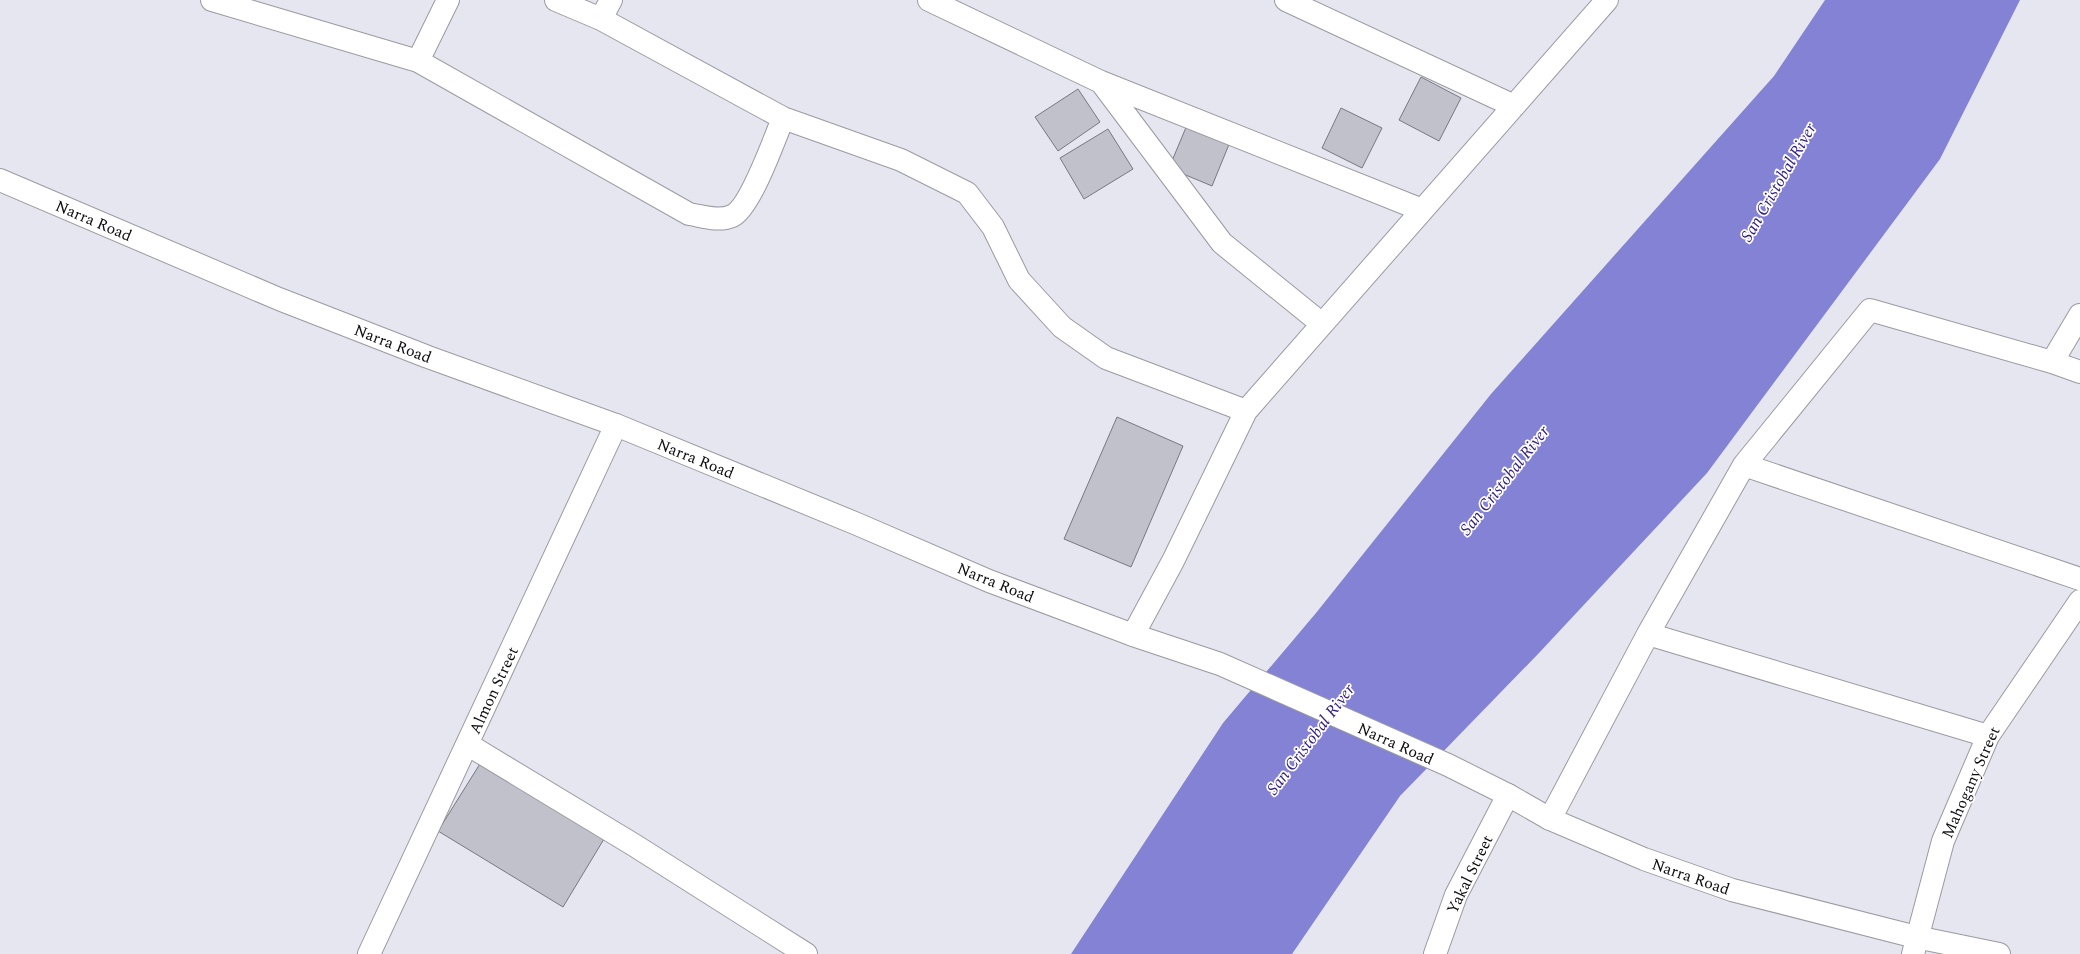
<svg xmlns="http://www.w3.org/2000/svg" width="2080" height="954" font-family="Spectral,serif">
<style>
.water{fill:#8382d5}
.building{fill:#c0c1ca;stroke:#777880}
.lines{fill:none;stroke-linecap:round;stroke-linejoin:round}
.street-casing{stroke:#9a9aa3;stroke-width:24}
.secondary-casing{stroke:#9a9aa3;stroke-width:24}
.street{stroke:#fff;stroke-width:22}
.secondary{stroke:#fff;stroke-width:22}
.labels{text-anchor:middle;stroke-width:3.5;stroke-linejoin:round;paint-order:stroke}
.street-label{font-size:16px;fill:#0d0d10;stroke:#fff}
.water-label{font-size:17px;font-style:italic;fill:#332082;stroke:#fff}
</style>
<rect width="100%" height="100%" fill="#e5e6ef"/>
<!-- water -->
<path class="water" d="M 1825,0 L 2020,0 L 1940,159 L 1707,473 L 1538,654 L 1400,796 L 1292,954 L 1071,954 L 1223,723 L 1316,613 L 1491,394 L 1774,76 Z"/>
<!-- building -->
<path class="building" d="M 1421,77 L 1461,98 L 1439,141 L 1399,120 Z
M 1078,89 L 1100,122 L 1058,151 L 1035,117 Z
M 1341,108 L 1382,128 L 1362,168 L 1322,148 Z
M 1187,125 L 1230,142 L 1212,186 L 1169,168 Z
M 1108,129 L 1133,169 L 1084,199 L 1060,158 Z
M 1117,417 L 1183,446 L 1131,567 L 1064,539 Z
M 483,759 L 607,834 L 563,907 L 438,831 Z"/>
<g class="lines">
<defs>
<path id="street" d="M 212,0 L 418,61 L 689,214 C 702,216 719,222 732,216 C 750,208 775,138 783,118
M 556,0 L 601,19 L 783,118 L 901,160 L 967,193 L 993,227 L 1019,280 L 1062,327 L 1106,358 L 1246,411
M 929,0 L 1101,82 L 1422,210
M 1286,0 L 1514,106
M 601,19 L 611,0
M 418,61 L 448,0
M 1101,82 L 1222,243 L 1322,324
M 2052,362 L 2080,315
M 1744,465 L 2080,579
M 1648,634 L 1988,736
M 1133,635 L 1173,561 L 1246,411 L 1607,0
M 467,744 L 634,845 L 806,954
M 1550,819 L 1648,634 L 1744,465 L 1870,310 L 2052,362 L 2080,372
M 369,954 L 616,425
M 1435,954 L 1456,895 L 1508,795
M 1913,954 L 1943,841 L 1988,736 L 2080,601"/>
<path id="secondary" d="M 0,180 L 279,299 L 428,357 L 616,425 L 857,524 L 989,581 L 1133,635 L 1220,664 L 1448,765 L 1508,795 L 1550,819 L 1644,859 L 1732,890 L 1916,937 L 1999,954"/>
</defs>
<!-- street casing -->
<use href="#street" class="street-casing"/>
<!-- secondary casing -->
<use href="#secondary" class="secondary-casing"/>
<!-- street -->
<use href="#street" class="street"/>
<!-- secondary -->
<use href="#secondary" class="secondary"/>
</g>
<g class="labels">
<!-- street labels -->
<g class="street-label">
<text transform="translate(94 220) rotate(23)" y="6">Narra Road</text>
<text transform="translate(393 343) rotate(21)" y="6">Narra Road</text>
<text transform="translate(696 458) rotate(22)" y="6">Narra Road</text>
<text transform="translate(996 582) rotate(22)" y="6">Narra Road</text>
<text transform="translate(493 690) rotate(-65)" y="6">Almon Street</text>
<text transform="translate(1396 743) rotate(24)" y="6">Narra Road</text>
<text transform="translate(1970 782) rotate(-66)" y="6">Mahogany Street</text>
<text transform="translate(1469 874) rotate(-64)" y="6">Yakal Street</text>
<text transform="translate(1691 876) rotate(19)" y="6">Narra Road</text>
</g>
<!-- water labels -->
<g class="water-label">
<text transform="translate(1778 182) rotate(-60)" y="6">San Cristobal River</text>
<text transform="translate(1504 480) rotate(-52)" y="6">San Cristobal River</text>
<text transform="translate(1310 739) rotate(-53)" y="6">San Cristobal River</text>
</g>
</g>
</svg>
